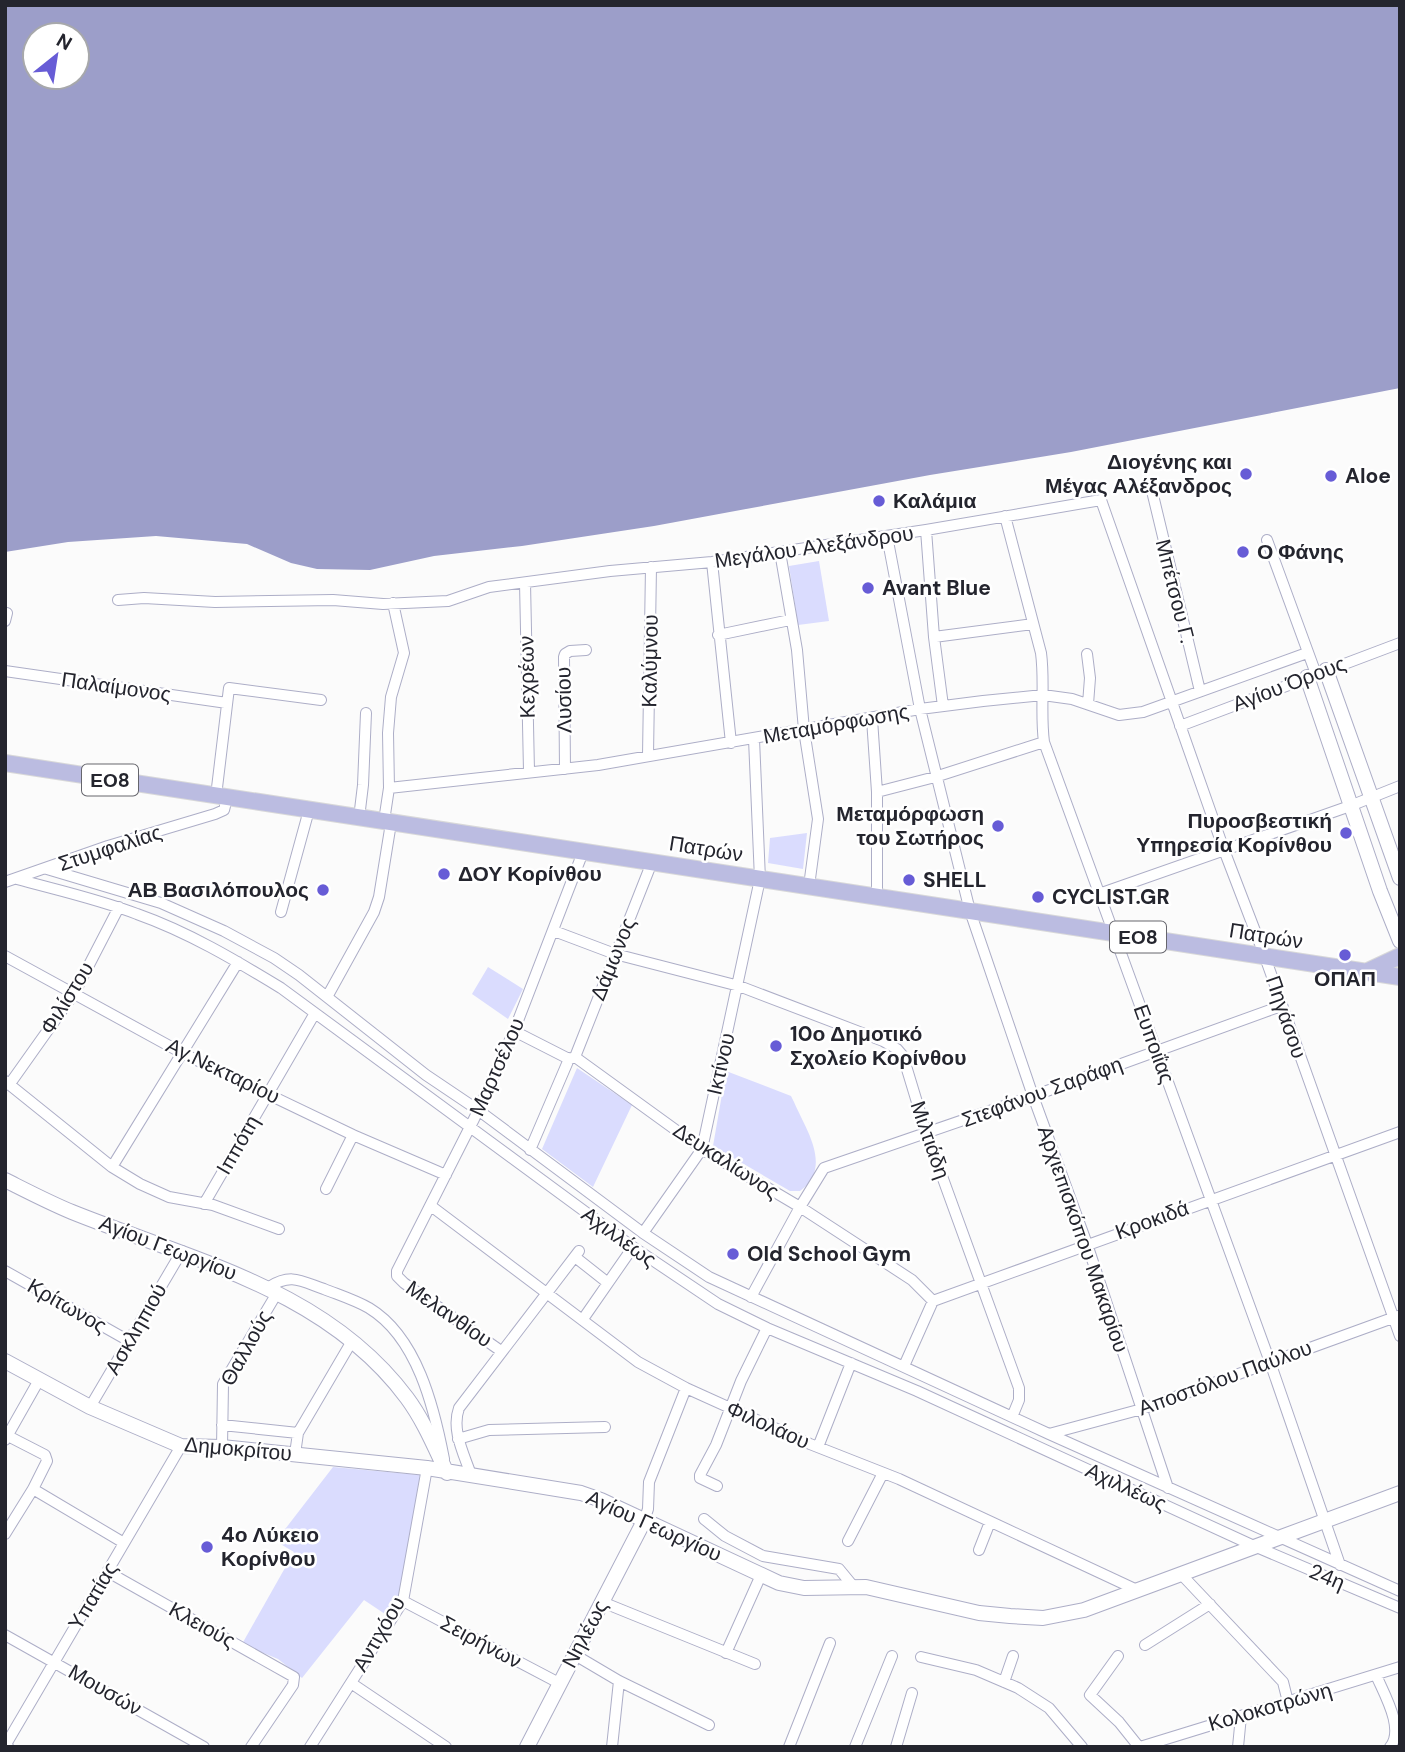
<svg xmlns="http://www.w3.org/2000/svg" width="1405" height="1752" font-family="'DM Sans',sans-serif">
<style>
.green{fill:#dadcfe}
.water{fill:#9c9ec9;fill-rule:evenodd}
.lines{fill:none;stroke-linecap:round;stroke-linejoin:round}
.street-casing{stroke:#adaec7;stroke-width:12}
.secondary-casing{stroke:#adaec7;stroke-width:16}
.primary-casing{stroke:#d8d8d9;stroke-width:18}
.street{stroke:#fff;stroke-width:10}
.secondary{stroke:#fff;stroke-width:14}
.primary{stroke:#bbbce1;stroke-width:16}
.poi-dot{fill:#675cd6;stroke:#fff;stroke-width:2.5}
.labels{text-anchor:middle;stroke-width:5;stroke-linejoin:round;paint-order:stroke}
.shield{fill:#fff;stroke:#66666d;stroke-width:2}
.shield-label{font-size:19px;font-weight:bold;fill:#24252e}
.poi-label{font-size:21px;font-weight:bold;fill:#24252e;stroke:#fff;text-anchor:start}
.street-label{font-size:21px;fill:#24252e;stroke:#fff}
</style>
<rect width="100%" height="100%" fill="#fbfbfb"/>
<!-- green -->
<path class="green" d="M 819,561 L 829,621 L 798,625 L 789,566 Z
M 807,833 L 803,869 L 768,863 L 770,838 Z
M 488,967 L 523,989 L 508,1019 L 472,994 Z
M 577,1068 L 632,1105 L 593,1187 L 542,1149 Z
M 726,1071 L 791,1096 L 794,1102 C 806,1130 833,1167 800,1191 L 790,1191 L 713,1146 Z
M 333,1467 L 420,1475 L 399,1599 L 388,1616 L 364,1600 L 302,1678 L 278,1659 L 242,1644 L 294,1552 L 277,1542 L 279,1537 Z"/>
<!-- water -->
<path class="water" d="M 5,5 L 1400,5 L 1400,388 L 1071,452 L 930,475 L 654,526 L 522,546 L 434,556 L 370,570 L 317,569 L 291,563 L 247,544 L 156,536 L 68,542 L 5,552 ZM 35,35 L 77,35 L 77,77 L 35,77 Z"/>
<g class="lines">
<defs>
<path id="street" d="M 1152,491 L 1200,691
M 1005,516 L 1041,653 C 1045,683 1040,712 1044,742 L 1270,1362 L 1340,1565
M 926,530 L 934,637 L 943,706
M 887,536 L 920,709 L 970,911 L 1033,1096 L 1087,1244 L 1168,1488
M 1267,540 L 1316,674
M 780,552 L 797,650 L 804,730 L 818,819 L 809,886
M 712,562 L 731,743
M 525,583 L 529,771
M 118,600 L 144,598 L 215,602 L 333,600 L 383,604 L 448,601 L 489,587 L 610,571 L 712,562 L 926,530 L 1101,500 L 1224,850 L 1265,957 L 1400,1336
M 5,621 L 7,613
M 718,635 L 790,620
M 934,637 L 1033,624
M 1087,654 L 1090,678 L 1088,704
M 5,671 L 227,703
M 872,719 L 877,792 L 877,897
M 1180,726 L 1400,643
M 648,755 L 651,567
M 565,769 L 564,657 L 565,654 L 570,651 L 586,650
M 389,788 L 388,733 L 391,697 L 404,653 L 393,603
M 877,792 L 935,777 L 1044,742
M 216,796 L 229,688 L 321,700
M 359,818 L 363,785 L 366,713
M 384,821 L 389,788 L 598,765 L 920,709 L 983,701 L 1043,695 L 1072,699 L 1119,715 L 1143,712 L 1307,653
M 47,869 L 161,903 L 224,931 L 274,958 L 299,975 L 426,1075 L 478,1110 L 643,1233 L 709,1277 L 1049,1434 L 1400,1591
M 17,879 C 57,890 98,899 137,914 C 188,932 235,960 281,988 L 633,1247 L 718,1304 L 767,1328 L 917,1391 L 1254,1546 L 1400,1608
M 5,882 L 108,846 L 215,814 L 224,810 L 227,798
M 1099,894 L 1350,806 L 1400,786
M 281,912 L 309,810
M 554,931 L 615,954 L 739,986 L 883,1041 L 897,1049 L 903,1056 L 926,1132 L 1019,1388 L 1019,1400 L 1012,1417
M 5,956 L 184,1054 L 353,1135 L 446,1175
M 327,997 L 374,912 L 379,897 L 391,823
M 514,1031 L 569,1059 L 575,1057 L 702,1149 L 800,1207 L 912,1280 L 933,1301
M 575,1057 L 652,862
M 5,1081 L 112,1167 L 140,1184 L 169,1197 L 213,1205 L 279,1229
M 9,1085 L 75,992 L 119,907
M 530,1150 L 569,1059
M 112,1167 L 238,962
M 326,1189 L 353,1135
M 204,1204 L 315,1013
M 431,1206 L 638,1362 L 686,1388 L 810,1444 L 899,1479 L 1137,1590
M 643,1233 L 702,1149 L 760,879 L 754,739
M 575,1257 L 608,1283
M 5,1271 L 129,1341
M 269,1287 C 291,1273 301,1281 324,1289 C 339,1295 355,1300 369,1308 C 417,1337 434,1407 444,1459
M 751,1297 L 800,1207 L 824,1168 L 1033,1096 L 1281,1006
M 583,1319 L 633,1247
M 501,1351 L 404,1283 L 397,1276 L 397,1271 L 474,1119 L 514,1031 L 583,852
M 904,1366 L 933,1301 L 1400,1132
M 90,1407 L 182,1251
M 222,1425 L 298,1433
M 1049,1434 L 1142,1409 L 1398,1316
M 458,1439 L 489,1430 L 605,1427
M 5,1440 L 39,1380
M 222,1447 L 223,1384 L 277,1293
M 818,1447 L 851,1363
M 295,1454 L 298,1433 L 352,1341
M 471,1475 C 464,1454 451,1430 459,1408 L 579,1251
M 717,1486 L 700,1478 L 700,1475 L 716,1445 L 741,1381 L 767,1328
M 33,1489 L 124,1543
M 704,1519 L 725,1536 L 763,1556 L 839,1569 L 853,1586
M 644,1521 L 648,1509 L 649,1482 L 686,1388
M 5,1534 L 33,1489 L 47,1461 L 45,1455 L 8,1436
M 848,1541 L 883,1473
M 979,1550 L 990,1522
M 108,1572 L 294,1677 L 293,1685 L 251,1747
M 1181,1574 L 1283,1682 L 1288,1702
M 403,1601 L 559,1683
M 602,1602 L 755,1664
M 5,1635 L 204,1747
M 1145,1645 L 1210,1604
M 726,1653 L 761,1575
M 575,1655 L 619,1681 L 709,1725
M 1118,1656 L 1090,1695 L 1119,1722 L 1139,1747
M 921,1657 L 976,1670 L 1018,1688 L 1049,1708 L 1082,1747
M 1376,1675 C 1384,1694 1405,1729 1390,1747
M 1004,1682 L 1013,1656
M 351,1683 L 446,1747
M 5,1746 L 181,1446
M 310,1747 L 403,1601 L 427,1468
M 612,1747 L 619,1681
M 789,1747 L 830,1643
M 855,1747 L 892,1656
M 896,1747 L 912,1693
M 1140,1747 L 1400,1667
M 1238,1747 L 1241,1716"/>
<path id="secondary" d="M 1326,670 L 1400,878
M 1307,677 L 1380,891 L 1400,941
M 5,1180 C 27,1191 50,1203 72,1212 C 191,1260 326,1289 407,1398 C 424,1421 435,1448 447,1473
M 5,1361 L 90,1407 L 181,1446 L 222,1447 L 427,1468 L 581,1493 L 601,1500 L 779,1583 L 804,1588 L 866,1587 L 979,1613 L 1010,1616 L 1043,1618 L 1084,1610 L 1400,1493
M 5,1746 L 6,1747
M 527,1747 L 644,1521"/>
<path id="primary" d="M 5,763 L 1400,977
M 1368,971 L 1400,956"/>
</defs>
<!-- street casing -->
<use href="#street" class="street-casing"/>
<!-- secondary casing -->
<use href="#secondary" class="secondary-casing"/>
<!-- primary casing -->
<use href="#primary" class="primary-casing"/>
<!-- street -->
<use href="#street" class="street"/>
<!-- secondary -->
<use href="#secondary" class="secondary"/>
<!-- primary -->
<use href="#primary" class="primary"/>
</g>
<!-- markers -->
<g class="poi-dot">
<circle cx="1246" cy="474" r="7"/>
<circle cx="1331" cy="476" r="7"/>
<circle cx="879" cy="501" r="7"/>
<circle cx="1243" cy="552" r="7"/>
<circle cx="868" cy="588" r="7"/>
<circle cx="998" cy="826" r="7"/>
<circle cx="1346" cy="833" r="7"/>
<circle cx="444" cy="874" r="7"/>
<circle cx="909" cy="880" r="7"/>
<circle cx="323" cy="890" r="7"/>
<circle cx="1038" cy="897" r="7"/>
<circle cx="1345" cy="955" r="7"/>
<circle cx="776" cy="1046" r="7"/>
<circle cx="733" cy="1254" r="7"/>
<circle cx="207" cy="1547" r="7"/>
</g>
<g class="labels">
<!-- shield labels -->
<g class="shield">
<rect x="82" y="764.5" width="56" height="31" rx="5"/>
<rect x="1110" y="921.5" width="56" height="31" rx="5"/>
</g>
<g class="shield-label">
<text x="110" y="787">ΕΟ8</text>
<text x="1138" y="944">ΕΟ8</text>
</g>
<!-- poi labels -->
<g class="poi-label">
<text x="1232" y="469" text-anchor="end">Διογένης και<tspan x="1232" dy="24">Μέγας Αλέξανδρος</tspan></text>
<text x="1345" y="483">Aloe</text>
<text x="893" y="508">Καλάμια</text>
<text x="1257" y="559">Ο Φάνης</text>
<text x="882" y="595">Avant Blue</text>
<text x="984" y="821" text-anchor="end">Μεταμόρφωση<tspan x="984" dy="24">του Σωτήρος</tspan></text>
<text x="1332" y="828" text-anchor="end">Πυροσβεστική<tspan x="1332" dy="24">Υπηρεσία Κορίνθου</tspan></text>
<text x="458" y="881">ΔΟΥ Κορίνθου</text>
<text x="923" y="887">SHELL</text>
<text x="309" y="897" text-anchor="end">ΑΒ Βασιλόπουλος</text>
<text x="1052" y="904">CYCLIST.GR</text>
<text x="1345" y="986" text-anchor="middle">ΟΠΑΠ</text>
<text x="790" y="1041">10ο Δημοτικό<tspan x="790" dy="24">Σχολείο Κορίνθου</tspan></text>
<text x="747" y="1261">Old School Gym</text>
<text x="221" y="1542">4ο Λύκειο<tspan x="221" dy="24">Κορίνθου</tspan></text>
</g>
<!-- street labels -->
<g class="street-label">
<text transform="translate(814 547) rotate(-8)" y="7">Μεγάλου Αλεξάνδρου</text>
<text transform="translate(1175 591) rotate(76)" y="7">Μπέτσου Γ.</text>
<text transform="translate(650 661) rotate(-89)" y="7">Καλύμνου</text>
<text transform="translate(527 677) rotate(-91)" y="7">Κεχρέων</text>
<text transform="translate(1289 684) rotate(-21)" y="7">Αγίου Όρους</text>
<text transform="translate(116 687) rotate(8)" y="7">Παλαίμονος</text>
<text transform="translate(564 700) rotate(-91)" y="7">Λυσίου</text>
<text transform="translate(836 724) rotate(-10)" y="7">Μεταμόρφωσης</text>
<text transform="translate(110 848) rotate(-18)" y="7">Στυμφαλίας</text>
<text transform="translate(706 849) rotate(9)" y="7">Πατρών</text>
<text transform="translate(1266 936) rotate(9)" y="7">Πατρών</text>
<text transform="translate(613 959) rotate(-68)" y="7">Δάμωνος</text>
<text transform="translate(67 998) rotate(-58)" y="7">Φιλίστου</text>
<text transform="translate(1286 1017) rotate(71)" y="7">Πηγάσου</text>
<text transform="translate(1154 1044) rotate(70)" y="7">Ευποιΐας</text>
<text transform="translate(721 1064) rotate(-77)" y="7">Ικτίνου</text>
<text transform="translate(497 1067) rotate(-66)" y="7">Μαρτσέλου</text>
<text transform="translate(223 1071) rotate(26)" y="7">Αγ.Νεκταρίου</text>
<text transform="translate(1042 1092) rotate(-20)" y="7">Στεφάνου Σαράφη</text>
<text transform="translate(930 1140) rotate(71)" y="7">Μιλτιάδη</text>
<text transform="translate(238 1145) rotate(-60)" y="7">Ιππότη</text>
<text transform="translate(726 1161) rotate(33)" y="7">Δευκαλίωνος</text>
<text transform="translate(1152 1220) rotate(-20)" y="7">Κροκιδά</text>
<text transform="translate(619 1237) rotate(36)" y="7">Αχιλλέως</text>
<text transform="translate(1083 1239) rotate(71)" y="7">Αρχιεπισκόπου Μακαρίου</text>
<text transform="translate(168 1248) rotate(21)" y="7">Αγίου Γεωργίου</text>
<text transform="translate(67 1306) rotate(30)" y="7">Κρίτωνος</text>
<text transform="translate(449 1314) rotate(35)" y="7">Μελανθίου</text>
<text transform="translate(136 1329) rotate(-60)" y="7">Ασκληπιού</text>
<text transform="translate(246 1348) rotate(-61)" y="7">Θαλλούς</text>
<text transform="translate(1225 1378) rotate(-20)" y="7">Αποστόλου Παύλου</text>
<text transform="translate(768 1425) rotate(24)" y="7">Φιλολάου</text>
<text transform="translate(238 1449) rotate(5)" y="7">Δημοκρίτου</text>
<text transform="translate(1126 1487) rotate(25)" y="7">Αχιλλέως</text>
<text transform="translate(654 1526) rotate(24)" y="7">Αγίου Γεωργίου</text>
<text transform="translate(1327 1577) rotate(23)" y="7">24η</text>
<text transform="translate(93 1596) rotate(-59)" y="7">Υπατίας</text>
<text transform="translate(202 1625) rotate(29)" y="7">Κλειούς</text>
<text transform="translate(379 1634) rotate(-60)" y="7">Αντιχόου</text>
<text transform="translate(585 1634) rotate(-62)" y="7">Νηλέως</text>
<text transform="translate(481 1642) rotate(28)" y="7">Σειρήνων</text>
<text transform="translate(105 1690) rotate(30)" y="7">Μουσών</text>
<text transform="translate(1270 1707) rotate(-16)" y="7">Κολοκοτρώνη</text>
</g>
</g>
<!-- border -->
<rect width="1405" height="1752" fill="none" stroke="#24252e" stroke-width="14"/>
<!-- north arrow -->
<g transform="translate(56 56) rotate(30)"><circle r="33" fill="#ffffff" stroke="#a7a8ab" stroke-width="2"/>
<path d="M0-5L12 26L0 18L-12 26Z" fill="#675cd6"/>
<text y="-10" font-size="19" font-weight="bold" text-anchor="middle" fill="#24252e">N</text>
</g>
</svg>
